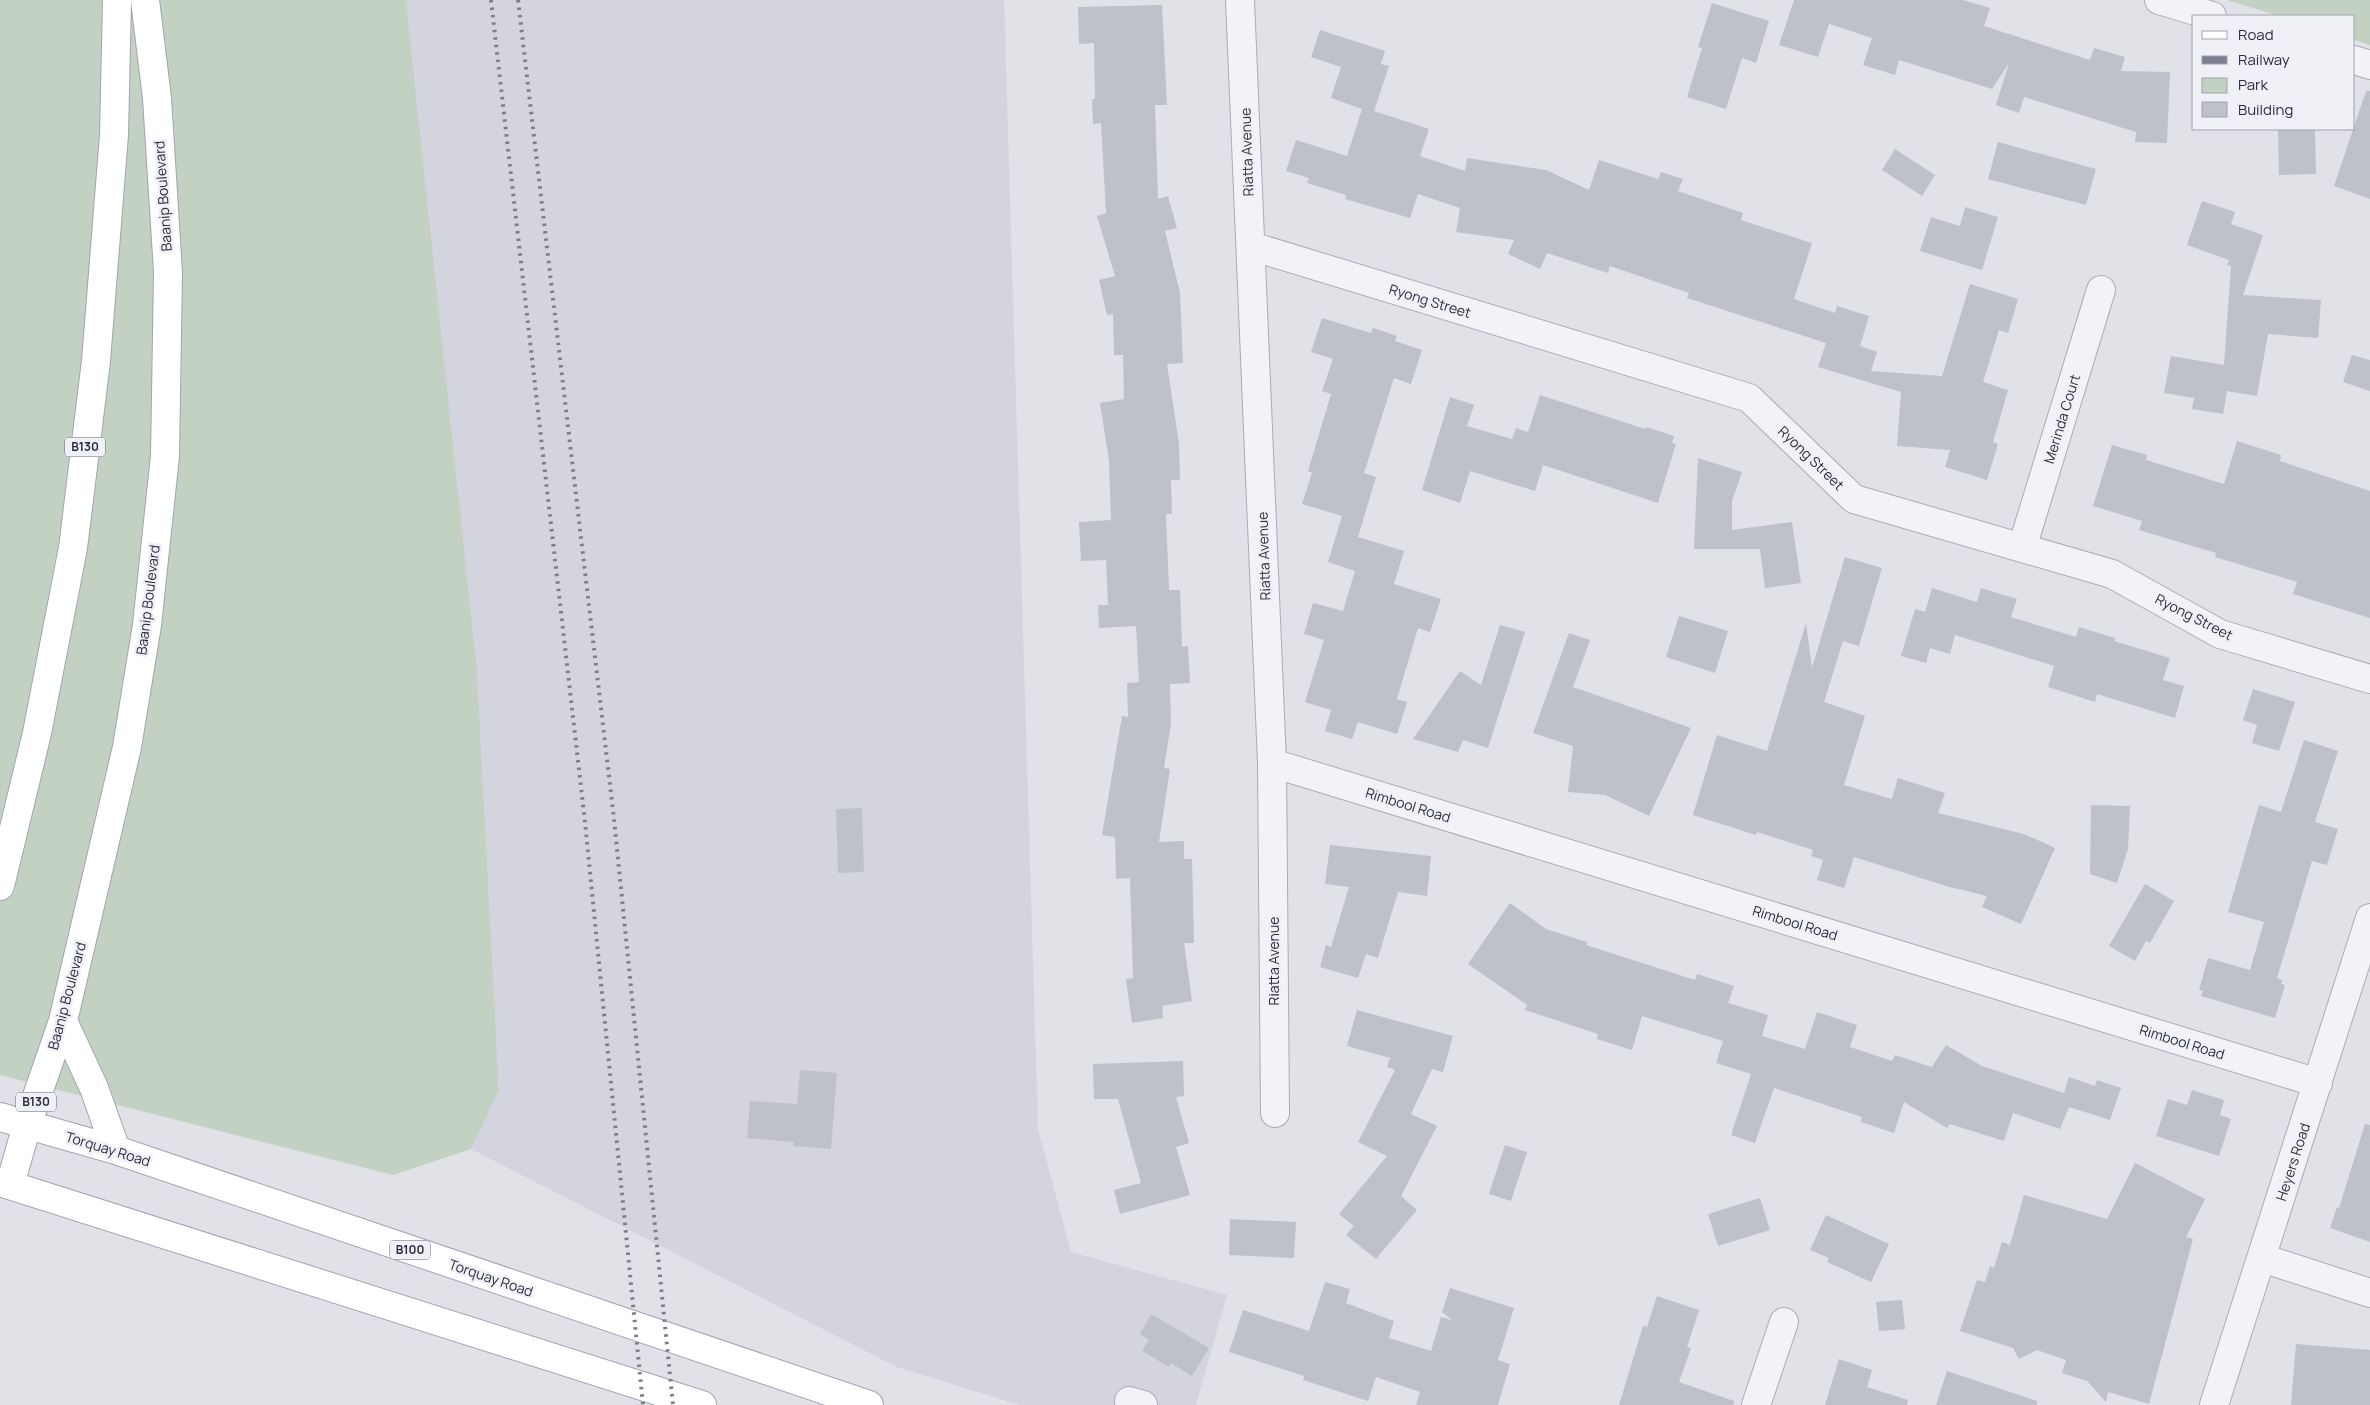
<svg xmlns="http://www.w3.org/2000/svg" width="2370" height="1405" font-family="Manrope,sans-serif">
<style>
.built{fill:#d3d4dd}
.green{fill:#c3d1c2}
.building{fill:#bec0ca}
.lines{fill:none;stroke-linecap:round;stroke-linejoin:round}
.minor-casing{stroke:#aaacb5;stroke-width:30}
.tertiary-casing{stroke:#aaacb5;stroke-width:30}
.primary-casing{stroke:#a1a4b2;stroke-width:30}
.minor{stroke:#f3f3f7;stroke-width:28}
.tertiary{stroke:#f3f3f7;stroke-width:28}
.primary{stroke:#fff;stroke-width:28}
.rail{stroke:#7b7e90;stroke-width:4;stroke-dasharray:2.5 5;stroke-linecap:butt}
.labels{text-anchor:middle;stroke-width:5;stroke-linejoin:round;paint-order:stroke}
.shield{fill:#f0f1f6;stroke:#666875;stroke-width:1}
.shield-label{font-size:12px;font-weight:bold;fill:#2b2d3e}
.street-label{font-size:14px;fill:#2b2d3e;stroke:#f0f1f6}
</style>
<rect width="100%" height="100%" fill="#e0e2e8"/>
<!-- built -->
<path class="built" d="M 406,0 L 1004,0 L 1038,1129 L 1071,1252 L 1227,1295 L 1196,1405 L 1020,1405 L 897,1367 L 471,1149 L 499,1089 L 477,670 Z"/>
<!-- green -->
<path class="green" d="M 0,0 L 406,0 L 477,670 L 499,1090 L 471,1149 L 393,1175 L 0,1075 Z
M 2227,0 L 2370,0 L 2370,45 L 2354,40 L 2354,16 L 2279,16 Z"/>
<!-- building -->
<path class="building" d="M 1794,0 L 1963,0 L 1990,8 L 1984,26 L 2090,60 L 2094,48 L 2125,57 L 2121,71 L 2170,72 L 2167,143 L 2135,142 L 2136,132 L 2024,97 L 2019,113 L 1996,105 L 2009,63 L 1992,89 L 1899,60 L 1895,75 L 1863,65 L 1872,38 L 1829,24 L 1818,57 L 1779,45 Z
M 1712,3 L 1769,21 L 1756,63 L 1742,58 L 1726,109 L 1687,97 L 1702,48 L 1698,47 Z
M 1162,5 L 1167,105 L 1155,105 L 1158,199 L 1168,196 L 1177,228 L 1165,231 L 1180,293 L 1183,363 L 1167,364 L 1179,444 L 1180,480 L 1171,480 L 1172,514 L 1166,514 L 1169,590 L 1180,590 L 1182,647 L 1188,646 L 1190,683 L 1170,684 L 1171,723 L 1164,768 L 1170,769 L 1159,842 L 1184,841 L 1184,859 L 1192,859 L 1194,943 L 1184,943 L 1192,1001 L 1162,1006 L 1163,1018 L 1132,1023 L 1126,979 L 1133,978 L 1130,878 L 1116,879 L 1115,837 L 1102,835 L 1122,716 L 1128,717 L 1127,683 L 1139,682 L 1136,626 L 1099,628 L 1098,605 L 1108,605 L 1106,560 L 1081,561 L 1079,522 L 1111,520 L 1109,461 L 1100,403 L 1124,399 L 1123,355 L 1114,355 L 1113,314 L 1107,315 L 1099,280 L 1115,276 L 1097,216 L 1106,213 L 1101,123 L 1093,124 L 1092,99 L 1095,99 L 1094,43 L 1079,44 L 1078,7 Z
M 1320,30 L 1385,51 L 1381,64 L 1389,66 L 1374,111 L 1429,129 L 1420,156 L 1465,171 L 1467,158 L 1546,170 L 1589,190 L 1599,160 L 1658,179 L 1661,172 L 1683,179 L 1678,191 L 1743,213 L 1741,220 L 1812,243 L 1794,299 L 1835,313 L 1837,306 L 1869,316 L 1860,346 L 1877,352 L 1871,371 L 1942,376 L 1970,284 L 2018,299 L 2008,333 L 1999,330 L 1983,382 L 2008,390 L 1993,442 L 1998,444 L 1987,480 L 1945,467 L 1950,450 L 1897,446 L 1901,392 L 1818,367 L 1826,343 L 1687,298 L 1689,293 L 1610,266 L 1608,273 L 1547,253 L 1540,269 L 1508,254 L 1514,240 L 1456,232 L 1460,208 L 1418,194 L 1410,218 L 1345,199 L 1346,195 L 1307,183 L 1309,178 L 1286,171 L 1296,140 L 1347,156 L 1362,109 L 1331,98 L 1341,67 L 1311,57 Z
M 2366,91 L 2370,91 L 2370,199 L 2334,186 Z
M 2278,129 L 2315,129 L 2316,174 L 2279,175 Z
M 1998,142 L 2096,169 L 2086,205 L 1988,179 Z
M 1895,149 L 1935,175 L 1922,196 L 1882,170 Z
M 2202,201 L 2235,212 L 2231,224 L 2263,235 L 2243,295 L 2321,300 L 2318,338 L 2268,334 L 2257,396 L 2227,391 L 2223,414 L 2192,409 L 2194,398 L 2164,393 L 2171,356 L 2224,365 L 2231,266 L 2227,265 L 2229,260 L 2187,245 Z
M 1965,207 L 1998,217 L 1982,270 L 1920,251 L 1931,217 L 1960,226 Z
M 1322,318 L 1371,333 L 1373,328 L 1397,336 L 1395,341 L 1422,350 L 1411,384 L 1394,378 L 1364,473 L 1376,477 L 1358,537 L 1404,551 L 1394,584 L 1441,599 L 1430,632 L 1418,628 L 1397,699 L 1407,702 L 1397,734 L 1358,722 L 1352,739 L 1325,731 L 1331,710 L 1305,702 L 1324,640 L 1304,634 L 1313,603 L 1343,611 L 1355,571 L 1328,562 L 1342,516 L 1302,504 L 1312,473 L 1308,471 L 1331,394 L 1322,391 L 1333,359 L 1311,352 Z
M 2352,355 L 2370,360 L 2370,391 L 2343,382 Z
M 1540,395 L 1645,429 L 1646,427 L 1674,436 L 1672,443 L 1676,444 L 1658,503 L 1543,465 L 1535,491 L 1470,471 L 1460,503 L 1422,490 L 1450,397 L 1474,405 L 1467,426 L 1512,439 L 1516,428 L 1528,432 Z
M 2237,441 L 2281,455 L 2280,461 L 2370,491 L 2370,618 L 2293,594 L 2297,582 L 2215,557 L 2216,553 L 2139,530 L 2142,521 L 2093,506 L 2112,445 L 2147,455 L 2146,460 L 2224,484 Z
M 1698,458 L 1742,472 L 1732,501 L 1732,530 L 1792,522 L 1801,583 L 1765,588 L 1760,549 L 1694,549 Z
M 1845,557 L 1882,568 L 1859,646 L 1843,641 L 1824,702 L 1865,716 L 1844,785 L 1892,799 L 1898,778 L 1945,793 L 1938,813 L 2024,834 L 2055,848 L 2021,924 L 1982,907 L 1987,896 L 1946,886 L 1854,857 L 1844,888 L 1817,880 L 1823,860 L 1811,856 L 1813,850 L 1757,832 L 1756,835 L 1693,815 L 1717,735 L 1767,751 L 1806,623 L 1812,668 Z
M 1932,588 L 1977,602 L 1981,588 L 2017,599 L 2011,617 L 2076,637 L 2079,627 L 2115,638 L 2114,641 L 2170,658 L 2163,680 L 2184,686 L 2175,718 L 2097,694 L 2095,702 L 2048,687 L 2054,666 L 1955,635 L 1950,654 L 1930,648 L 1926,663 L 1901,656 L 1915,609 L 1925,612 Z
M 1679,616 L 1728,631 L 1715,673 L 1666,657 Z
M 1500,625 L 1525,632 L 1488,748 L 1463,740 L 1458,752 L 1413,739 L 1460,671 L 1481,685 Z
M 1569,633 L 1590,640 L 1573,687 L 1691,728 L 1649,816 L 1605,795 L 1568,792 L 1573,746 L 1533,733 Z
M 2253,689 L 2295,702 L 2279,751 L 2252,743 L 2257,725 L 2243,720 Z
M 2304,740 L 2338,751 L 2315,822 L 2338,829 L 2327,865 L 2312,861 L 2277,978 L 2282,980 L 2281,984 L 2285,985 L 2275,1018 L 2201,996 L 2203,991 L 2199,990 L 2208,958 L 2250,970 L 2264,922 L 2228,912 L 2259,805 L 2281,812 Z
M 2091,805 L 2130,806 L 2128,849 L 2117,883 L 2090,874 Z
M 862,808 L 864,872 L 838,873 L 836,809 Z
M 1330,845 L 1431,856 L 1427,896 L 1398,892 L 1378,958 L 1366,954 L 1358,978 L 1320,967 L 1326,945 L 1331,947 L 1349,887 L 1325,884 Z
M 2145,884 L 2174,901 L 2150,943 L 2146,941 L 2135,961 L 2109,946 Z
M 1510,903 L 1546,929 L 1587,942 L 1586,945 L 1695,980 L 1697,974 L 1734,986 L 1728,1003 L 1768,1015 L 1762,1036 L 1805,1049 L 1817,1012 L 1857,1025 L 1850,1047 L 1892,1061 L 1895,1055 L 1932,1067 L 1946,1045 L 1982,1066 L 2064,1093 L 2069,1077 L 2095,1086 L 2097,1080 L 2121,1088 L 2110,1120 L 2069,1107 L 2060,1129 L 2013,1113 L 2004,1141 L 1950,1124 L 1947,1128 L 1904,1102 L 1894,1133 L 1861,1122 L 1862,1117 L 1774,1088 L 1755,1143 L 1731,1135 L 1751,1074 L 1716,1063 L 1723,1041 L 1642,1016 L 1632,1050 L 1597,1039 L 1598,1034 L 1525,1010 L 1527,1005 L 1468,964 Z
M 1357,1010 L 1453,1036 L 1443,1072 L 1432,1069 L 1411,1114 L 1437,1126 L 1401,1196 L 1417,1210 L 1376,1259 L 1346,1235 L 1354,1226 L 1339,1214 L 1387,1156 L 1358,1142 L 1395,1070 L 1387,1067 L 1390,1058 L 1347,1046 Z
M 1183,1061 L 1184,1096 L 1176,1097 L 1189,1143 L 1176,1147 L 1190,1195 L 1120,1214 L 1114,1190 L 1141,1183 L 1118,1099 L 1094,1099 L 1093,1064 Z
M 800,1070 L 837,1073 L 831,1149 L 793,1146 L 794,1142 L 747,1138 L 750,1101 L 797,1104 Z
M 2192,1090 L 2224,1100 L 2220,1115 L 2231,1119 L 2219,1156 L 2156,1136 L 2168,1099 L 2187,1105 Z
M 2365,1124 L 2370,1125 L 2370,1242 L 2330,1228 L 2337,1207 L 2339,1208 Z
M 1505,1145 L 1527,1152 L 1511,1201 L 1489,1194 Z
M 2135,1163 L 2205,1199 L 2186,1237 L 2193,1239 L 2149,1404 L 2108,1392 L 2106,1402 L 2087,1381 L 2062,1373 L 2066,1360 L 2037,1350 L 2019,1359 L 2013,1348 L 1960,1331 L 1977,1280 L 1985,1282 L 1990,1266 L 1994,1268 L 2002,1242 L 2010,1245 L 2024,1195 L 2107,1219 Z
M 1760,1198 L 1770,1230 L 1718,1246 L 1708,1214 Z
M 1826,1215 L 1889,1244 L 1871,1282 L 1827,1262 L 1829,1258 L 1810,1250 Z
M 1230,1219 L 1296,1222 L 1294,1258 L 1229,1255 Z
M 1325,1282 L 1350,1289 L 1346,1303 L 1394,1321 L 1389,1338 L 1431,1351 L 1441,1317 L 1452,1320 L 1442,1312 L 1450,1288 L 1514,1308 L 1498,1360 L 1510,1364 L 1498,1405 L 1416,1405 L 1420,1392 L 1376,1377 L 1368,1401 L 1303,1380 L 1304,1376 L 1229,1352 L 1243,1310 L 1309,1331 Z
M 1657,1296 L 1699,1310 L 1687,1347 L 1691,1348 L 1679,1382 L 1734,1401 L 1734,1405 L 1619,1405 L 1643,1326 L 1647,1327 Z
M 1902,1300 L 1905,1329 L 1879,1331 L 1876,1302 Z
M 1151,1314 L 1209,1348 L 1192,1376 L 1171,1363 L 1169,1367 L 1142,1351 L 1149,1340 L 1140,1334 Z
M 2296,1344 L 2370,1350 L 2370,1405 L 2291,1405 Z
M 1839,1359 L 1872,1370 L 1867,1387 L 1908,1400 L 1907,1405 L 1825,1405 Z
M 1947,1371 L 2037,1401 L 2037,1405 L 1936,1405 Z"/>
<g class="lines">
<defs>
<path id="minor" d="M 1240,0 L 1272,763 L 1275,1113
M 2159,0 L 2212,16
M 2354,60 L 2370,65
M 1251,246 L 1749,398 L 1854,499 L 2112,574 L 2220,634 L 2370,679
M 2022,548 L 2101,290
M 1272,763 L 2318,1083
M 2262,1258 L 2370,1293
M 1129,1401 L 1143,1405
M 1756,1405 L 1784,1322"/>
<path id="tertiary" d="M 2214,1405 L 2370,918"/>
<path id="primary" d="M 0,886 L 37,733 L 73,548 L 96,361 L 114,135 L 117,0
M 63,1021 L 94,1088 L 116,1150
M 0,1117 L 116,1150 L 869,1405
M 0,1182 L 702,1405
M 10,1185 L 27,1125 L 63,1021 L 127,747 L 147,625 L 165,456 L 168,272 L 157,98 L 145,0"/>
</defs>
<!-- minor casing -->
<use href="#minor" class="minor-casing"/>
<!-- tertiary casing -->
<use href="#tertiary" class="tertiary-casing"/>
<!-- primary casing -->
<use href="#primary" class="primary-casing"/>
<!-- minor -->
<use href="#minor" class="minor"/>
<!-- tertiary -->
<use href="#tertiary" class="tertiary"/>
<!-- primary -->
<use href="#primary" class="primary"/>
<!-- rail -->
<path class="rail" d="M 491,0 L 585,822 L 643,1405
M 518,0 L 614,819 L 673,1405"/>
</g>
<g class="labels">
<!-- shield labels -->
<g class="shield">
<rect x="65" y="437.5" width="40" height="19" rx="4"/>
<rect x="16" y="1092.5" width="40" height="19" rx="4"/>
<rect x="390" y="1240.5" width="40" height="19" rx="4"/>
</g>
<g class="shield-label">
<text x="85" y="451">B130</text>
<text x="36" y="1106">B130</text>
<text x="410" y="1254">B100</text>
</g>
<!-- street labels -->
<g class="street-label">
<text transform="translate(1247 152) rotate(-92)" y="5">Riatta Avenue</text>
<text transform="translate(163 196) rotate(-94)" y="5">Baanip Boulevard</text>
<text transform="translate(1430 301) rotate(17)" y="5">Ryong Street</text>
<text transform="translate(2062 419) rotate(-73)" y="5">Merinda Court</text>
<text transform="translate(1811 458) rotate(44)" y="5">Ryong Street</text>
<text transform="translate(1264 556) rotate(-92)" y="5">Riatta Avenue</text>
<text transform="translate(148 600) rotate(-83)" y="5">Baanip Boulevard</text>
<text transform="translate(2194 617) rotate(27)" y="5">Ryong Street</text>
<text transform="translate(1408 805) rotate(17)" y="5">Rimbool Road</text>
<text transform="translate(1795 923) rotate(17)" y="5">Rimbool Road</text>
<text transform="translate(1274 961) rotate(-90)" y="5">Riatta Avenue</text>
<text transform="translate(67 996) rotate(-75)" y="5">Baanip Boulevard</text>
<text transform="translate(2182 1042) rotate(17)" y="5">Rimbool Road</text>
<text transform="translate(108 1149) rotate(17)" y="5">Torquay Road</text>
<text transform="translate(2293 1162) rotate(-72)" y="5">Heyers Road</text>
<text transform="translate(491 1278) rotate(19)" y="5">Torquay Road</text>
</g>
</g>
<!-- legend -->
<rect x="2192" y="15" width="162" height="115" fill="#f0f1f6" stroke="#a1a3ac"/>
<rect x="2202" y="31" width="25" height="8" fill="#ffffff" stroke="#a1a3ac"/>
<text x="2238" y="40" font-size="15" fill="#2b2d3e">Road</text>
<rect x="2202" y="56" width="25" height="8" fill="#7b7e90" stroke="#a1a3ac"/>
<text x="2238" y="65" font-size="15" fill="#2b2d3e">Railway</text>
<rect x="2202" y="78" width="25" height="15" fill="#c3d1c2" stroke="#a1a3ac"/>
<text x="2238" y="90" font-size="15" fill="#2b2d3e">Park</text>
<rect x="2202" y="102" width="25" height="15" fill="#bec0ca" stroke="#a1a3ac"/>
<text x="2238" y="115" font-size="15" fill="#2b2d3e">Building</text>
</svg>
